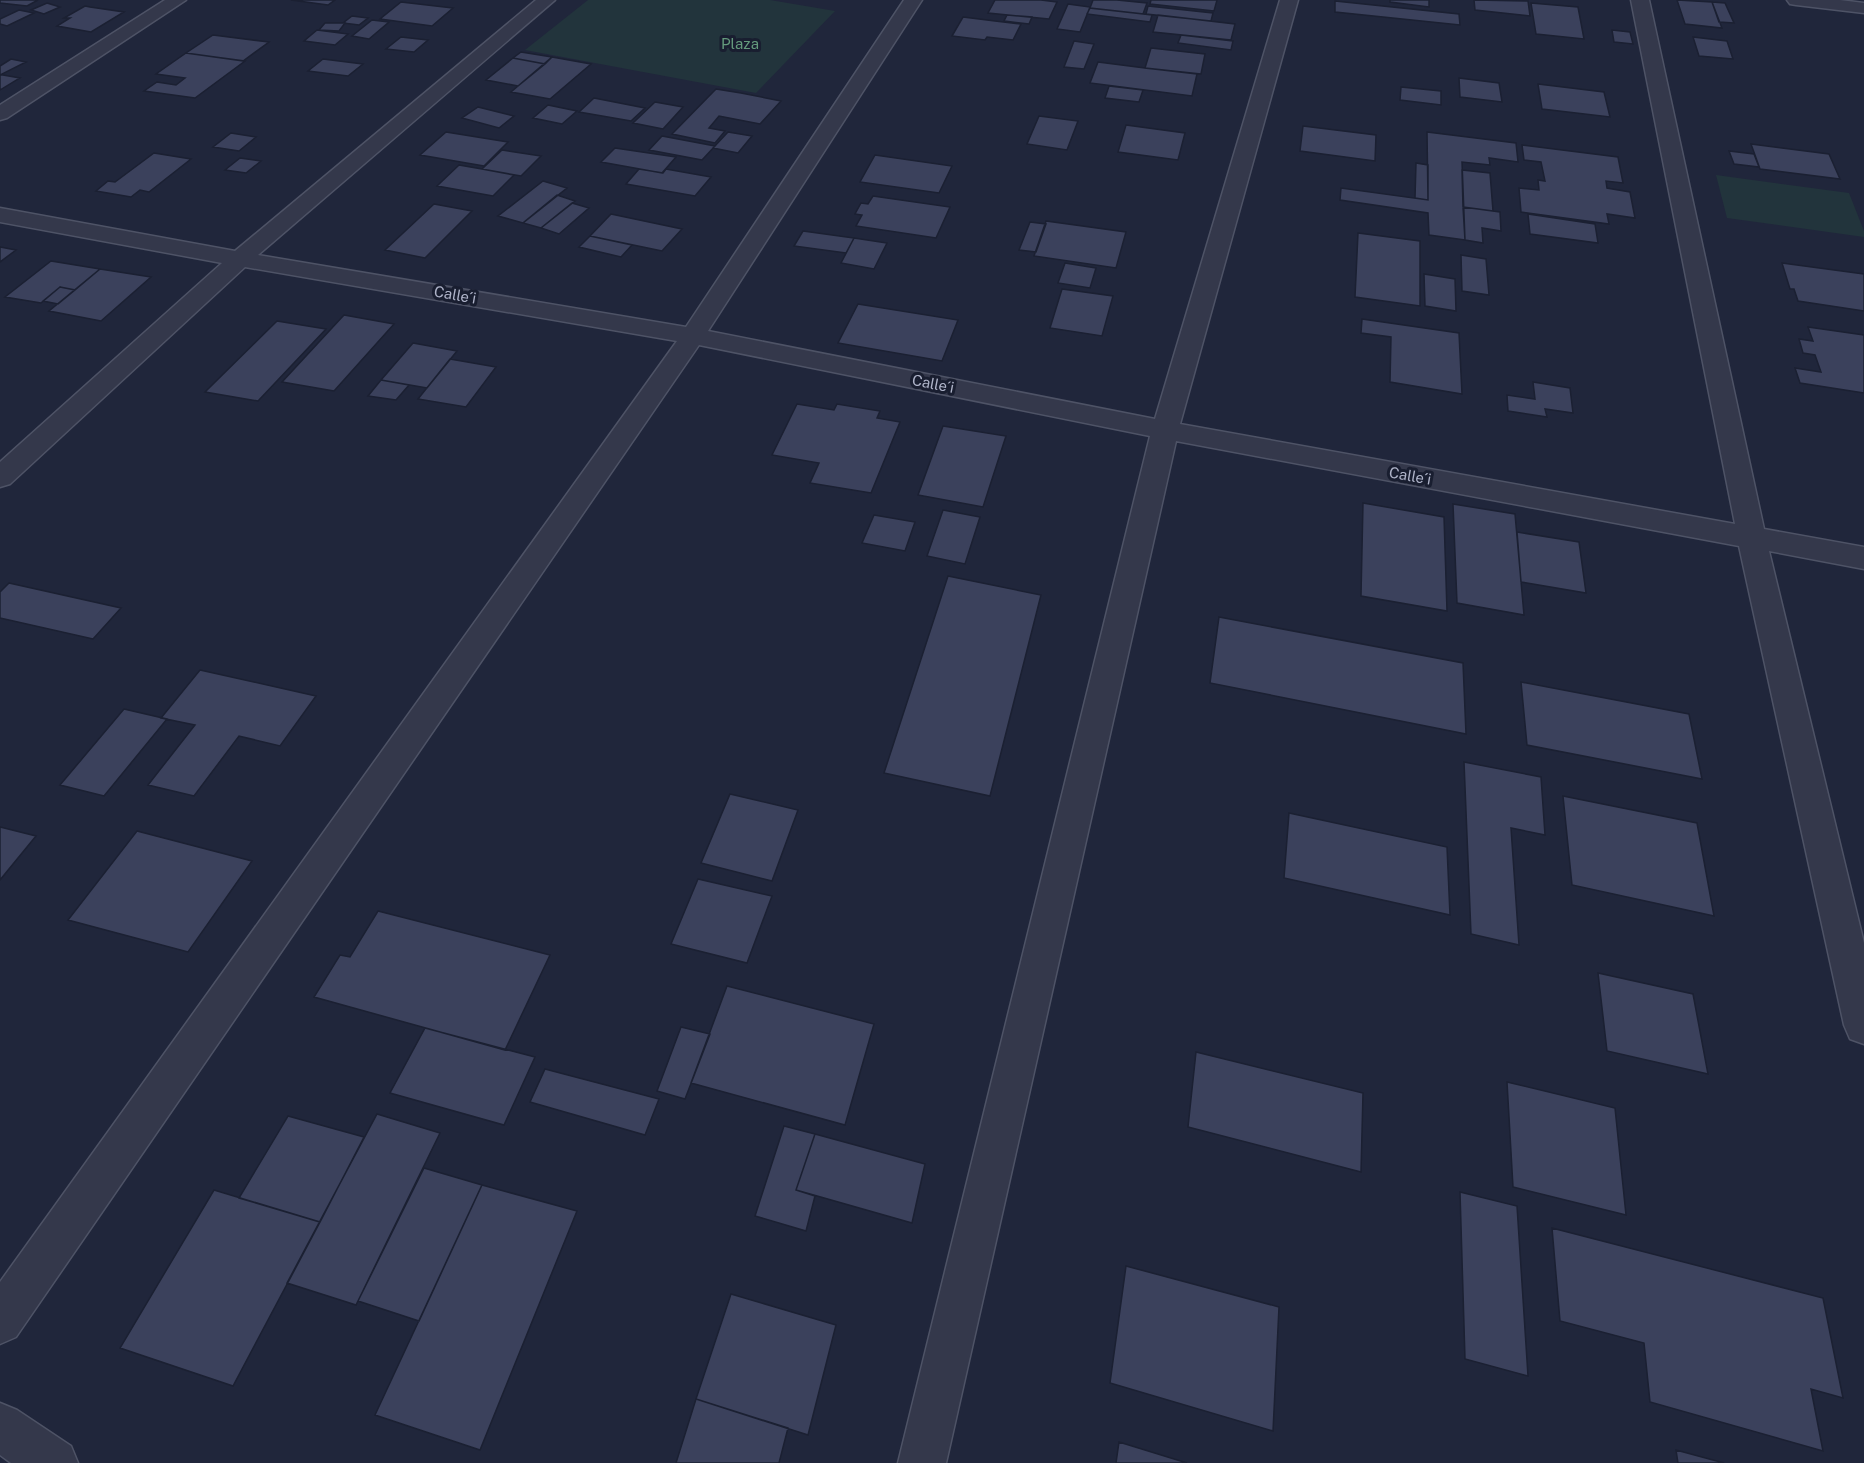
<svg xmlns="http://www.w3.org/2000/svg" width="1864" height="1463" font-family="'Public Sans',sans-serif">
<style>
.green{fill:#22343c}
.building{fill:#3b415c;stroke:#1b2032;stroke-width:1.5}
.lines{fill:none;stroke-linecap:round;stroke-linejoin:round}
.minor-casing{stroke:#4e5366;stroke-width:3}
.minor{fill:#34384b;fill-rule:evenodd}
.labels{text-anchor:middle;stroke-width:6;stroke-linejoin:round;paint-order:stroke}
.far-park-label{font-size:15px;fill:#649a7c;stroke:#191e30}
.far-street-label{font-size:15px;fill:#aeb3c8;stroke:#191e30}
</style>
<rect width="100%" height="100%" fill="#20263b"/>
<!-- green -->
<path class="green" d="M 588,0 L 770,0 L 835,11 L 756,93 L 525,50 Z
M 1716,175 L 1849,193 L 1864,231 L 1864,237 L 1727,218 Z"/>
<!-- building -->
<path class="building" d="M 0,0 L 38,0 L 27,6 L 0,3 Z
M 291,0 L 335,0 L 328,5 Z
M 995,0 L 1041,0 L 1057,2 L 1049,19 L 988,13 Z
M 1093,0 L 1117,0 L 1147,3 L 1143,14 L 1090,8 Z
M 1151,0 L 1217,0 L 1214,11 L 1150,4 Z
M 1390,0 L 1429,0 L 1429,7 L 1390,2 Z
M 1474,0 L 1528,1 L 1530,16 L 1475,10 Z
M 1677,0 L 1712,2 L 1722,28 L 1685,24 Z
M 1335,1 L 1459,14 L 1460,25 L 1335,12 Z
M 401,2 L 453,8 L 432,26 L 380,19 Z
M 1712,2 L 1725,3 L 1734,23 L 1719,22 Z
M 47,3 L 60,7 L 44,14 L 31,10 Z
M 1531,3 L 1578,7 L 1584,39 L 1536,34 Z
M 1068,4 L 1090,7 L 1080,32 L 1057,29 Z
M 85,6 L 90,7 L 124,12 L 91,32 L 57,26 L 70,18 L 64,18 Z
M 1148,6 L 1213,13 L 1211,21 L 1146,14 Z
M 1090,8 L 1108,10 L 1152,15 L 1150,22 L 1087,14 Z
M 19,10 L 34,13 L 7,26 L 0,24 L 0,19 Z
M 1007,15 L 1032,17 L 1029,24 L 1004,21 Z
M 1158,15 L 1235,24 L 1231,40 L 1153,32 Z
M 352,16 L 368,18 L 359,25 L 343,23 Z
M 963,17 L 995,21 L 1021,24 L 1013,40 L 987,37 L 985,40 L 952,36 Z
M 372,20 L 389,22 L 369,39 L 352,36 Z
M 325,23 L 345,23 L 339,31 L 319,30 Z
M 317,30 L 348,34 L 335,45 L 304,41 Z
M 1612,30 L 1630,32 L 1633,44 L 1614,42 Z
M 213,35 L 269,42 L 243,61 L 186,53 Z
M 1181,35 L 1233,41 L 1231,50 L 1178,43 Z
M 401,37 L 428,40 L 414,52 L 386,49 Z
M 1693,37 L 1727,41 L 1733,59 L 1699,56 Z
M 1074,41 L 1094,44 L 1084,69 L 1064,67 Z
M 1151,48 L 1205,54 L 1201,74 L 1145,68 Z
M 521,52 L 552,57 L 545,64 L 513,58 Z
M 186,53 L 215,57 L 245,61 L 195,98 L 144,91 L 157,82 L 176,85 L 185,78 L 156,74 Z
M 552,57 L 591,64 L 550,99 L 511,92 Z
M 513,58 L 545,64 L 518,86 L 486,80 Z
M 11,59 L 26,62 L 0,75 L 0,66 Z
M 323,59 L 363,64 L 348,76 L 308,71 Z
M 1098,62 L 1145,68 L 1197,74 L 1192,96 L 1090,83 Z
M 0,75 L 3,75 L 20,78 L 0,90 Z
M 1459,78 L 1499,83 L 1502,102 L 1460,97 Z
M 1538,84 L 1604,92 L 1610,117 L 1542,109 Z
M 1109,86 L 1143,90 L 1139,102 L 1105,98 Z
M 1401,87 L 1441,91 L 1441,105 L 1400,100 Z
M 716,89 L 741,93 L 781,101 L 760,124 L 719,116 L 709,128 L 725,131 L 715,143 L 672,134 Z
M 594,98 L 645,108 L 631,121 L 579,112 Z
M 655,102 L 683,107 L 663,129 L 633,123 Z
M 548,105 L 577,111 L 562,124 L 533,118 Z
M 478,107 L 514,116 L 499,128 L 462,118 Z
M 1039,116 L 1078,121 L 1067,150 L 1027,144 Z
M 1126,125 L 1185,133 L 1178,160 L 1118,152 Z
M 1303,126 L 1376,135 L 1375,161 L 1300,151 Z
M 446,132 L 508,142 L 484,166 L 420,155 Z
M 728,132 L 752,136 L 738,153 L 713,148 Z
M 1427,132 L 1516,143 L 1518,162 L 1489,158 L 1490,165 L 1462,162 L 1465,240 L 1429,235 L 1428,213 L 1340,200 L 1341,188 L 1428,200 Z
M 231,133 L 256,137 L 239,151 L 213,147 Z
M 662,136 L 715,146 L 702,160 L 649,150 Z
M 1751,144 L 1829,154 L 1840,179 L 1760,169 Z
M 1522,145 L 1618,157 L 1623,183 L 1606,181 L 1607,188 L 1630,192 L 1635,218 L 1607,214 L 1609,224 L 1521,212 L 1519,188 L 1539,190 L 1538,180 L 1545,181 L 1541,162 L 1524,160 Z
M 615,148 L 676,157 L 662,173 L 601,162 Z
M 502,150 L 541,156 L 521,176 L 482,169 Z
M 1729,151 L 1754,154 L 1759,167 L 1734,164 Z
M 154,153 L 191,159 L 149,192 L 140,190 L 131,197 L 96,191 L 108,181 L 115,182 Z
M 875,155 L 952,166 L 939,193 L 860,182 Z
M 240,158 L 261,161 L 246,173 L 225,170 Z
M 1416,163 L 1428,165 L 1428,200 L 1415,198 Z
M 459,165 L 482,169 L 514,175 L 493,196 L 437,186 Z
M 639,169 L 663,173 L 666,169 L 711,177 L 695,196 L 626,184 Z
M 1462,170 L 1490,173 L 1493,211 L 1463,207 Z
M 543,181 L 567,188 L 523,223 L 498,216 Z
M 557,195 L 575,201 L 541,228 L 523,223 Z
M 873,196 L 950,207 L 936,238 L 856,226 L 862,215 L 855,214 L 861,203 L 868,204 Z
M 572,203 L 589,208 L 559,234 L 541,228 Z
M 434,204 L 472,211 L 425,258 L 385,250 Z
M 1463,207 L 1500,212 L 1501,231 L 1482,228 L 1483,243 L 1465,240 Z
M 611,214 L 682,229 L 662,251 L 590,236 Z
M 1528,214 L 1595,224 L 1598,243 L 1530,234 Z
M 1046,221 L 1126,232 L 1116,268 L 1034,256 Z
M 1030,222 L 1046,224 L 1036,252 L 1019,250 Z
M 803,231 L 854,238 L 846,253 L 794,246 Z
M 1358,233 L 1420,241 L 1420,306 L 1355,297 Z
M 590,236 L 632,245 L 621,257 L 579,247 Z
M 854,238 L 887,243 L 874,269 L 841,263 Z
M 0,247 L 16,250 L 0,262 Z
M 1461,255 L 1486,259 L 1489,295 L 1462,291 Z
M 51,261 L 100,269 L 75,290 L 60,287 L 41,303 L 5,297 Z
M 1065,263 L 1096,268 L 1090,288 L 1058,283 Z
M 1782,263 L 1864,274 L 1864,311 L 1798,301 L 1794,289 L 1790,289 Z
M 100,269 L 151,277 L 101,321 L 49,311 Z
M 1424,274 L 1455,279 L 1456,311 L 1425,306 Z
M 60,287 L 75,290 L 58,304 L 43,301 Z
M 1062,289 L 1113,296 L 1102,336 L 1050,328 Z
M 858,304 L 958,320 L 942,361 L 838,343 Z
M 344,315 L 394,324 L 334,391 L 282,382 Z
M 1362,319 L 1459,333 L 1462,394 L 1390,382 L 1391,337 L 1361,333 Z
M 277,321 L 326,329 L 258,401 L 205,392 Z
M 1808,327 L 1864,335 L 1864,393 L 1800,383 L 1795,368 L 1821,372 L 1815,355 L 1803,353 L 1799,339 L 1813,341 Z
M 413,343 L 457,351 L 427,388 L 381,380 Z
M 450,359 L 496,367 L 466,407 L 418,399 Z
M 381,380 L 409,385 L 396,400 L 368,396 Z
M 1533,382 L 1570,388 L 1573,413 L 1545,409 L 1547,417 L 1508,411 L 1507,395 L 1535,399 Z
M 797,404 L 834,410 L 837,404 L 880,411 L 877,418 L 900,422 L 871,493 L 810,483 L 819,463 L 772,455 Z
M 943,426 L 1006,436 L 983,507 L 918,495 Z
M 1363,503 L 1444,517 L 1447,611 L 1361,596 Z
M 1453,504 L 1515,514 L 1524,615 L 1457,603 Z
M 943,510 L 980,517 L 965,564 L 927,556 Z
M 874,515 L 915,522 L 905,551 L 862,543 Z
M 1517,532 L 1579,542 L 1586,593 L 1521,582 Z
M 948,576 L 1041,595 L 990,796 L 884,773 Z
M 9,583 L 121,608 L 93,639 L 0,618 L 0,592 Z
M 1219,617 L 1463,663 L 1466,734 L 1210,683 Z
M 200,670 L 316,696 L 280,746 L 239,736 L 194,796 L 148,785 L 195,725 L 161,718 Z
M 1521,682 L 1689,714 L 1702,779 L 1527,745 Z
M 124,709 L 167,719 L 104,796 L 60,785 Z
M 1464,762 L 1541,777 L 1545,835 L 1511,828 L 1519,945 L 1471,934 Z
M 730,794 L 798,810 L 772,881 L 701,863 Z
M 1563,796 L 1697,823 L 1714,916 L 1572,885 Z
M 1289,813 L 1447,847 L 1450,915 L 1284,878 Z
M 0,827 L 36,836 L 0,880 Z
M 137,831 L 252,861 L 188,952 L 68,920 Z
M 698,879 L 772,896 L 747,963 L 671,944 Z
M 378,911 L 550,955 L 505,1050 L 314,997 L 340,955 L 350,957 Z
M 1598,973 L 1693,994 L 1708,1074 L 1607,1051 Z
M 727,986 L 874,1024 L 845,1125 L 691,1083 Z
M 681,1027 L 710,1034 L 685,1099 L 657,1091 Z
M 425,1028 L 535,1057 L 504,1125 L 390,1093 Z
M 1196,1052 L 1363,1093 L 1361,1172 L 1188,1127 Z
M 545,1069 L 659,1099 L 645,1135 L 530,1102 Z
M 1507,1082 L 1615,1108 L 1626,1215 L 1513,1187 Z
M 377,1114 L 440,1133 L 356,1305 L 287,1283 Z
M 288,1116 L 364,1137 L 320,1222 L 239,1198 Z
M 784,1126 L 815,1134 L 796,1190 L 815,1196 L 806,1231 L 755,1216 Z
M 815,1134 L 925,1164 L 912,1223 L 796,1190 Z
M 424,1168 L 482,1185 L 419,1321 L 358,1301 Z
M 482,1185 L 577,1211 L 480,1450 L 375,1415 Z
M 214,1190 L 320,1222 L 233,1386 L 120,1348 Z
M 1460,1192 L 1517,1206 L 1528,1376 L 1465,1359 Z
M 1552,1228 L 1823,1298 L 1843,1398 L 1811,1389 L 1823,1451 L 1650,1402 L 1644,1343 L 1560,1321 Z
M 1126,1266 L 1279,1307 L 1273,1431 L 1110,1383 Z
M 731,1294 L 836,1325 L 808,1435 L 696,1399 Z
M 696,1399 L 788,1428 L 779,1463 L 676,1463 Z
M 1119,1442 L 1187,1463 L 1116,1463 Z
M 1676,1450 L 1724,1463 L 1678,1463 Z"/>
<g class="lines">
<defs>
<path id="minor" d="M 165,0 L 186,0 L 7,118 L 0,120 L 0,105 Z
M 536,0 L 555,0 L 258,255 L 686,327 L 904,0 L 922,0 L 708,331 L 1155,419 L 1280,0 L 1298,0 L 1180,424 L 1735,524 L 1631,0 L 1649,0 L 1764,529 L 1864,547 L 1864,569 L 1769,551 L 1864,943 L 1864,1044 L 1850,1039 L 1844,1025 L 1739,546 L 1176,441 L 946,1463 L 898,1463 L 1150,436 L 699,345 L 16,1337 L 0,1344 L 0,1282 L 677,341 L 245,267 L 10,484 L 0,487 L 0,462 L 222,263 L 0,222 L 0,208 L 235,251 Z
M 1787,0 L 1840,0 L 1864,3 L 1864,13 L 1796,5 L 1790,4 Z
M 0,1403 L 17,1410 L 71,1446 L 78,1463 L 11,1463 L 0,1455 Z"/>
</defs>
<!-- minor casing -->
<use href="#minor" class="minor-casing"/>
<!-- minor -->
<use href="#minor" class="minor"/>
</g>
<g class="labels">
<!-- far-park labels -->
<g class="far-park-label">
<text x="740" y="49">Plaza</text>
</g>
<!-- far-street labels -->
<g class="far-street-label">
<text transform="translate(455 295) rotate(10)" y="5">Calle´i</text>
<text transform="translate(933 384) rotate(11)" y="5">Calle´i</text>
<text transform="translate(1410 476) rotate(10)" y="5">Calle´i</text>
</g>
</g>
</svg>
